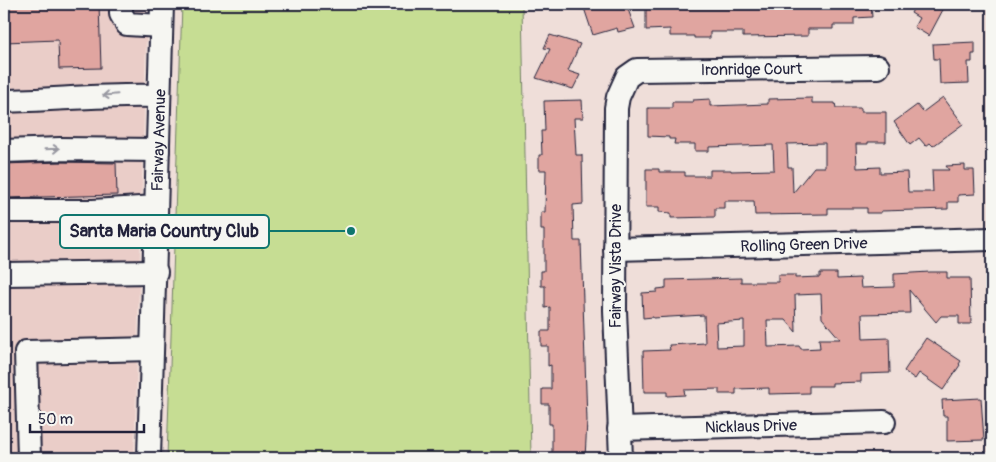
<svg xmlns="http://www.w3.org/2000/svg" width="996" height="462" font-family="Pangolin,sans-serif">
<style>
.built{fill:#eacdc8}
.green{fill:#c6dd93;stroke:#748067}
.building{fill:#e0a5a0;stroke:#22223b;fill-rule:evenodd}
.lines{fill:none;stroke-linecap:round;stroke-linejoin:round}
.minor-casing{stroke:#22223b;stroke-width:26}
.minor{stroke:#f6f6f2;stroke-width:22}
.oneway{stroke:#9797a0}
.labels{text-anchor:middle;stroke-width:4;stroke-linejoin:round;paint-order:stroke}
.street-label{font-size:16px;fill:#22223b;stroke:#f6f6f2}
.leader{fill:none;stroke:#0f766e;stroke-width:2}
.callout-dot{fill:#0f766e;stroke:#f6f6f2;stroke-width:2}
.callout{fill:#f6f6f2;stroke:#0f766e;stroke-width:2}
.callout-label{font-size:18px;text-anchor:middle;font-weight:bold;fill:#22223b}
</style>
<rect width="100%" height="100%" fill="#efded9"/>
<filter id="ink" filterUnits="userSpaceOnUse"><feTurbulence type="fractalNoise" baseFrequency=".02" numOctaves="2"/><feDisplacementMap in="SourceGraphic" scale="10" xChannelSelector="R" yChannelSelector="G"/><feConvolveMatrix kernelMatrix="1 2 1 2 8 2 1 2 1" color-interpolation-filters="sRGB"/></filter>
<g filter="url(#ink)">
<!-- built -->
<path class="built" d="M 4,4 L 147,4 L 134,458 L 4,458 Z"/>
<!-- green -->
<path class="green" d="M 182,4 L 522,4 L 531,458 L 167,458 Z"/>
<!-- building -->
<path class="building" d="M 4,4 L 99,4 L 101,68 L 59,69 L 58,40 L 4,42 Z
M 602,4 L 626,4 L 635,28 L 618,32 L 617,28 L 593,35 L 584,8 Z
M 646,4 L 871,4 L 872,17 L 854,18 L 854,25 L 833,25 L 833,29 L 808,29 L 808,36 L 743,37 L 743,32 L 710,32 L 710,38 L 694,38 L 694,36 L 670,36 L 670,29 L 646,30 Z
M 916,4 L 946,4 L 929,36 L 914,27 L 919,18 L 911,13 Z
M 550,35 L 580,44 L 568,71 L 580,75 L 573,89 L 536,78 L 550,49 L 544,48 Z
M 975,42 L 975,54 L 972,54 L 972,62 L 968,62 L 969,83 L 940,84 L 939,59 L 934,59 L 933,44 Z
M 943,97 L 963,124 L 933,146 L 930,143 L 926,146 L 919,138 L 910,145 L 894,122 L 917,105 L 923,112 Z
M 812,98 L 812,103 L 835,103 L 836,108 L 861,108 L 861,112 L 886,112 L 886,142 L 868,142 L 868,144 L 856,144 L 857,168 L 880,167 L 880,173 L 907,172 L 908,192 L 933,192 L 932,170 L 949,170 L 946,166 L 965,165 L 965,170 L 974,170 L 975,194 L 958,195 L 958,202 L 948,202 L 948,209 L 881,211 L 881,213 L 867,213 L 867,208 L 828,208 L 828,214 L 755,215 L 754,201 L 724,201 L 724,208 L 715,208 L 715,217 L 671,218 L 671,213 L 659,212 L 659,207 L 646,207 L 646,169 L 659,169 L 659,172 L 685,172 L 685,176 L 710,176 L 710,170 L 731,170 L 731,171 L 774,170 L 773,145 L 709,147 L 709,151 L 695,151 L 695,144 L 674,144 L 675,139 L 669,139 L 669,137 L 648,136 L 648,108 L 672,108 L 672,102 L 693,102 L 693,100 L 710,99 L 710,106 L 768,104 L 768,99 ZM 825,143 L 825,167 L 814,167 L 793,193 L 792,167 L 788,167 L 787,144 Z
M 582,100 L 583,118 L 574,118 L 576,155 L 582,155 L 583,204 L 573,205 L 574,241 L 581,241 L 587,421 L 585,458 L 552,458 L 552,424 L 549,424 L 549,404 L 542,404 L 542,389 L 551,389 L 551,365 L 548,366 L 548,346 L 541,346 L 541,331 L 550,331 L 550,307 L 545,308 L 545,286 L 541,286 L 541,271 L 544,271 L 544,230 L 541,230 L 541,212 L 545,212 L 546,170 L 539,170 L 539,155 L 542,155 L 541,131 L 545,131 L 544,101 Z
M 60,162 L 116,163 L 117,195 L 4,198 L 4,164 Z
M 930,272 L 947,272 L 947,278 L 970,278 L 971,324 L 959,324 L 959,316 L 941,316 L 936,322 L 909,290 L 910,313 L 862,314 L 863,339 L 889,338 L 890,373 L 861,374 L 861,382 L 832,383 L 832,386 L 809,386 L 809,393 L 769,394 L 769,388 L 736,389 L 736,394 L 719,394 L 719,389 L 684,390 L 685,395 L 667,396 L 667,392 L 644,392 L 643,351 L 670,350 L 669,345 L 705,343 L 704,315 L 653,318 L 653,317 L 643,318 L 642,293 L 657,292 L 657,289 L 666,288 L 666,280 L 741,278 L 741,282 L 778,282 L 778,275 L 795,275 L 795,278 L 820,277 L 820,273 L 837,273 L 837,279 L 860,278 L 861,288 L 894,287 L 894,274 ZM 821,294 L 822,318 L 840,339 L 819,339 L 820,348 L 801,349 L 799,346 L 768,347 L 767,320 L 786,320 L 796,332 L 795,295 ZM 744,321 L 744,346 L 717,347 L 716,323 Z
M 926,338 L 961,361 L 959,364 L 960,365 L 943,390 L 919,373 L 915,379 L 904,371 Z
M 981,398 L 984,440 L 947,441 L 947,416 L 943,416 L 942,400 Z"/>
<g class="lines">
<defs>
<g id="minor">
<path d="M 121,4 L 121,14 L 127,24 L 161,26"/>
<path d="M 4,101 C 56,100 107,94 159,96"/>
<path d="M 4,151 L 60,149 L 158,150"/>
<path d="M 4,211 L 93,211 L 156,207"/>
<path id="s1" d="M 615,249 L 992,239"/>
<path d="M 4,274 L 156,272"/>
<path id="s2" d="M 619,429 L 884,422"/>
<path d="M 29,458 L 26,352 L 152,349"/>
<path id="s3" d="M 149,458 L 162,4"/>
<path id="s4" d="M 621,458 L 615,310 L 616,108 L 618,97 L 627,77 L 637,70 L 878,67"/>
</g>
</defs>
<!-- minor casing -->
<use href="#minor" class="minor-casing"/>
<!-- minor -->
<use href="#minor" class="minor"/>
</g>
<!-- one-way arrows -->
<defs><path id="oneway-shaft" d="M-6 0H5M1.5-3L5.5 0L1.5 3" fill="none" stroke-width="1.6" stroke-linecap="round" stroke-linejoin="round" transform="scale(1.25)"/></defs>
<g class="oneway">
<use href="#oneway-shaft" transform="translate(110 95) rotate(175)"/>
<use href="#oneway-shaft" transform="translate(52 149) rotate(-2)"/>
</g>
</g>
<g class="labels">
<!-- street labels -->
<g class="street-label">
<text dy="6" stroke="none"><textPath href="#s4" startOffset="510">Ironridge Court</textPath></text>
<text dy="6" stroke="none"><textPath href="#s3" startOffset="318">Fairway Avenue</textPath></text>
<text dy="6" stroke="none"><textPath href="#s1" startOffset="189">Rolling Green Drive</textPath></text>
<text transform="translate(615 266) rotate(-90)" y="6">Fairway Vista Drive</text>
<text dy="6" stroke="none"><textPath href="#s2" startOffset="132">Nicklaus Drive</textPath></text>
</g>
</g>
<!-- callouts -->
<path class="leader" d="M351 231L269 231"/>
<circle class="callout-dot" cx="351" cy="231" r="5"/>
<rect class="callout" x="60" y="215" width="209" height="33" rx="5"/>
<g class="callout-label">
<text x="164" y="237">Santa Maria Country Club</text>
</g>
<!-- margin -->
<rect width="996" height="462" fill="none" stroke="#f6f6f2" stroke-width="20"/>
<rect x="10" y="10" width="976" height="442" fill="none" stroke="#22223b" stroke-width="2" filter="url(#ink)"/>
<!-- scale -->
<path d="M30 424v8h114v-8" fill="none" stroke="#22223b" stroke-width="2.5"/>
<text x="38" y="424" font-size="15" fill="#22223b" stroke="#f6f6f2" stroke-width="4" paint-order="stroke">50 m</text>
</svg>
